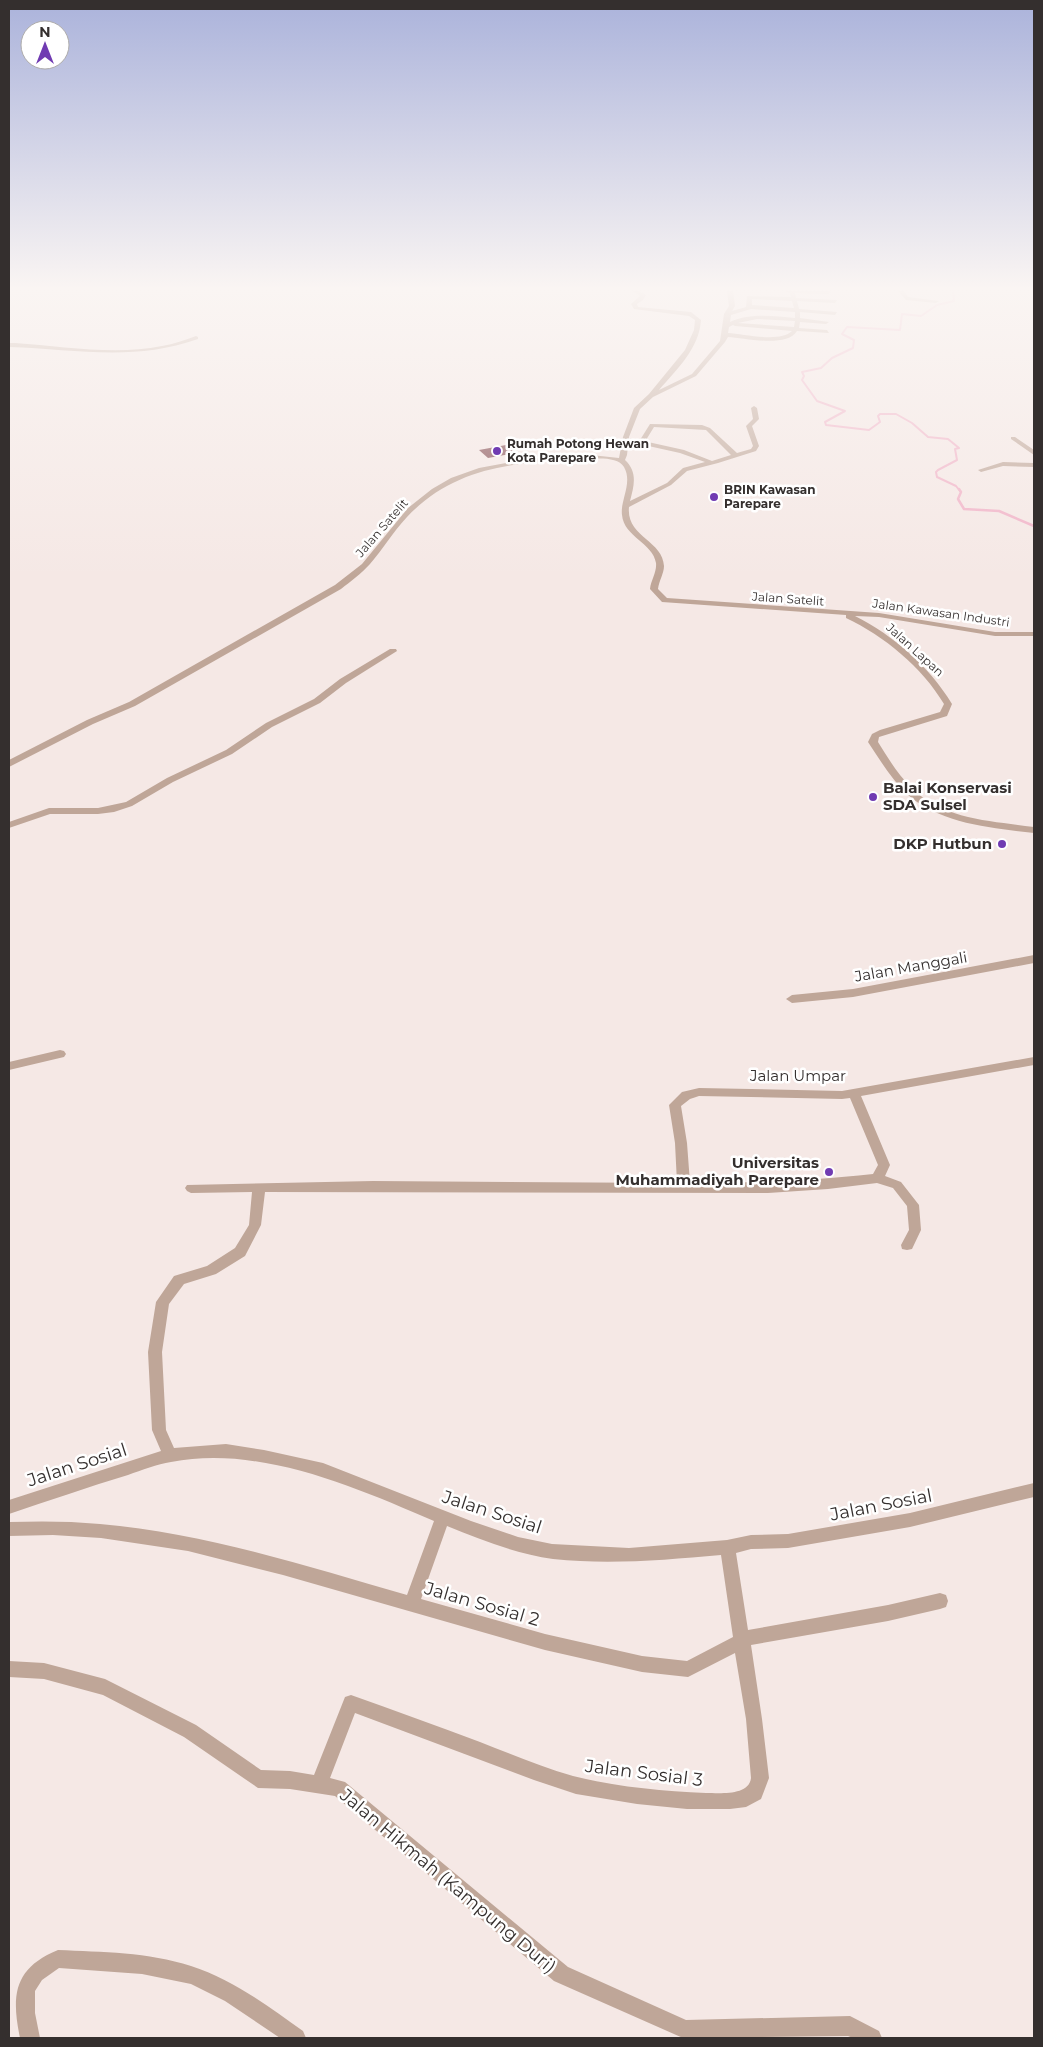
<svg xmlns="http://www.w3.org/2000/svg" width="1043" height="2047" font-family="Montserrat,sans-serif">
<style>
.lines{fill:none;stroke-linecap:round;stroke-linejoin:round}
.stream-far1{stroke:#f1b2c7;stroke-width:2}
.stream{stroke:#f1b2c7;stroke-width:2.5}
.building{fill:#81484d}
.minor{fill:#bfa698;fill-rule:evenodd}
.poi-dot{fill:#703bb2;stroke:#fff;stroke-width:2}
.labels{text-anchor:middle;stroke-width:5;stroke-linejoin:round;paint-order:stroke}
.far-poi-label{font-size:12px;font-weight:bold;fill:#342f2e;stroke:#fff;text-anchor:start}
.far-street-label{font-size:12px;fill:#342f2e;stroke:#fff}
.poi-label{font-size:15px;font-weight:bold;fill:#342f2e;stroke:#fff;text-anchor:end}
.street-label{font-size:15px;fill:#342f2e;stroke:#fff}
.near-street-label{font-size:18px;fill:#342f2e;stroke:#fff}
</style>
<rect width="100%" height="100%" fill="#f5e8e5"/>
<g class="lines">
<!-- stream-far1 -->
<path class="stream-far1" d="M 953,291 L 954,301 L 937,305 L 921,316 L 902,314 L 900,330 L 847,327 L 842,334 L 854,340 L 853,348 L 832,358 L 821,368 L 802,372 L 804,376 L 802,380 L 817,401 L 845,411 L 825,422 L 826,425 L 869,430 L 880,422 L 878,416 L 880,414 L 896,414 L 912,423 L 928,437 L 948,439 L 959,448 L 955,449 L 957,460 L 938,470 L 936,472 L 937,477 L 956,486 L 960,491"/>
<!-- stream -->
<path class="stream" d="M 959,489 L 961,492 L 958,499 L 964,509 L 999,511 L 1034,526"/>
</g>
<!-- building -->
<path class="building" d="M 506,445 L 515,453 L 488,458 L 479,450 Z"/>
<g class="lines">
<!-- minor -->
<path class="minor" d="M 633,291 L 639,291 L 646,295 L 643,300 L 637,304 L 638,307 L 691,312 L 701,320 C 699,349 677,369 659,390 L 692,374 L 720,341 L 724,314 L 729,306 L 727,291 L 733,291 L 735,306 L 732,311 L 746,307 L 747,296 L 791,297 L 790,293 L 785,291 L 829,291 L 831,292 L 828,294 L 795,293 L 796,298 L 837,300 L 835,303 L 797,301 L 799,309 L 837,312 L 835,315 L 800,312 L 800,318 L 829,322 L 826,324 L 800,322 L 799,328 L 827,330 L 829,333 L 797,331 C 787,348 745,338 728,337 L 725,342 L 696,376 L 653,397 L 640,409 L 629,437 L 627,455 L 625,460 C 638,472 634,486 630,501 L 667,483 L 683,468 L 705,462 L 680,453 L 644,445 L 640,440 L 650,424 L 702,425 L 710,428 L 737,453 L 751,449 L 753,446 L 746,426 L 753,419 L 751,408 L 754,406 L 757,408 L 759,419 L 752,426 L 759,446 L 756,451 L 718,463 L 687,471 L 671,485 L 629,507 C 626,537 663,540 664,566 C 664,573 659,581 658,589 L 667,598 L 879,613 L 995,632 L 1034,632 L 1034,636 L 995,636 L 879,617 L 855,616 C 893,635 930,667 952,704 L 947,716 L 879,737 L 878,742 C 888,758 898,775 912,788 C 943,820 993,821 1034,827 L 1034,833 C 992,828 940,824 907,794 C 892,780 880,760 868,742 L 872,734 L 880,730 L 940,712 L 944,704 C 922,667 884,636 846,618 L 846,615 L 662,602 L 650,589 C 651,580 657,572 656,563 C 653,543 624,537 622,515 C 620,500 633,483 624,467 C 617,455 590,459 578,460 C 514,462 454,467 407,517 C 393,532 383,549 370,564 C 361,574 351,581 341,589 L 135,706 L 93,724 L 9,767 L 9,760 L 87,720 L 129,702 L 335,585 L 362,564 L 408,508 L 432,489 L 451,478 L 479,468 L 528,459 L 591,455 L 619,458 L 623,437 L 634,408 L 649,394 L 685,350 L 694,330 L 695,320 L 689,316 L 634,309 L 631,304 L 640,296 ZM 752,299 L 792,301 L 794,308 L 752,305 ZM 751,309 L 795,312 L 795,318 C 773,316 750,313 730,322 L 731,315 ZM 757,319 L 795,321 L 794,327 L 738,323 ZM 733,325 L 735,326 L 792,331 C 780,343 744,334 728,333 L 729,327 ZM 654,427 L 706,430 L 731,455 L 712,461 L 684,450 L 648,442 L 646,440 Z
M 898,291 L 904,291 L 908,297 L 939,301 L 936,303 L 906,300 Z
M 196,336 L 198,337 L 198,339 C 133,362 75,349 9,347 L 9,343 L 15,343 C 63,346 114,356 162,346 C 174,344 185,340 196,336 Z
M 1011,437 L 1015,437 L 1034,450 L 1034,455 L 1011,439 Z
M 1003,462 L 1034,463 L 1034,467 L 1003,466 L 981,472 L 978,470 Z
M 390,649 L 396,649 L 397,651 L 346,683 L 320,703 L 272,727 L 232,754 L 173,782 L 132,806 L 114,812 L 98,814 L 50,814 L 9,828 L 9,822 L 49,808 L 98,808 L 126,802 L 167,778 L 226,750 L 266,723 L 314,699 L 340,679 Z
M 1034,955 L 1034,963 L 853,997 L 792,1003 L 786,999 L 792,995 L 853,989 Z
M 60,1050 L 64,1051 L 66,1054 L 64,1057 L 9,1070 L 9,1062 Z
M 1034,1057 L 1034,1065 L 861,1096 L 890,1165 L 885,1176 L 901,1182 L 919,1205 L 921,1230 L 912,1249 L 907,1250 L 902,1249 L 901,1245 L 909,1230 L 907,1206 L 893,1188 L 877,1183 L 828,1189 L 768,1193 L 265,1192 L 261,1225 L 245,1256 L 216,1274 L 184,1284 L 169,1304 L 162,1352 L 166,1430 L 174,1448 L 226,1444 L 264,1450 L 323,1463 L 471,1521 L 518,1537 L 552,1544 L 629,1548 L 727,1540 L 751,1535 L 788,1534 L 910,1513 L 1034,1483 L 1034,1497 L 910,1527 L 788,1548 L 751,1549 L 736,1553 L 748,1630 L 888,1605 L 940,1593 L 946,1595 L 948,1601 L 946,1607 L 940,1609 L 888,1621 L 751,1645 L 762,1719 L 769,1778 L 761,1799 L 746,1807 L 730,1809 L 687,1809 L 637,1804 L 576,1794 L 534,1780 L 355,1713 L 330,1778 L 345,1782 L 568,1967 L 686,2020 L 850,2016 L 879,2031 L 882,2038 L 853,2038 L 848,2036 L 683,2038 L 554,1981 L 335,1796 L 290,1789 L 258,1788 L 184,1737 L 103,1695 L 44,1679 L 9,1677 L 9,1661 L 44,1663 L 105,1679 L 196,1725 L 261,1770 L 290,1771 L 314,1775 L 345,1697 L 351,1695 C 394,1710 437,1726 480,1742 C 511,1754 541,1767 573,1776 C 616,1787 662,1791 706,1793 C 720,1793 749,1796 751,1778 L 746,1719 L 735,1653 L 688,1677 L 642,1672 L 545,1650 L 283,1575 L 188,1551 L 101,1538 L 53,1535 L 9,1536 L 9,1522 C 39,1521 70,1521 100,1524 C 205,1533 306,1566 407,1595 L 434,1521 C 354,1487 260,1445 171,1462 C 157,1464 142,1470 128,1475 C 88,1487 48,1501 9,1514 L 9,1500 L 161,1451 L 152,1430 L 148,1352 L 156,1302 L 174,1276 L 207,1266 L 235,1248 L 249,1225 L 252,1192 L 191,1193 L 187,1191 L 185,1188 L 187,1185 L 373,1181 L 677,1183 L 675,1143 L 669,1105 L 682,1092 L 699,1088 L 842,1091 ZM 699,1096 L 842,1099 L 850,1098 L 878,1165 L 873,1174 C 810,1181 753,1183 690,1183 L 687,1143 L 681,1106 L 690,1099 ZM 447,1526 C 481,1540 517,1554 553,1559 C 609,1565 664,1560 721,1555 L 733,1637 L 687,1661 L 642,1656 L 545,1634 L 421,1599 Z
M 58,1950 C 102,1952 148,1952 191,1966 C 232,1979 268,2006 303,2031 L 306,2038 L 280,2038 L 225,2001 L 191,1984 L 142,1974 L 59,1968 L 42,1980 L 35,1991 L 35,2013 L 40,2038 L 20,2038 C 11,1995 14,1968 58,1950 Z"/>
</g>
<!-- sky -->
<linearGradient id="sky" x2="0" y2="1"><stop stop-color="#abb3db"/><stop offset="0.5" stop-color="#faf5f3"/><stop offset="1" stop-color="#faf5f3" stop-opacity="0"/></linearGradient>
<rect width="1043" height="577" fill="url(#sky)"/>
<!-- markers -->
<g class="poi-dot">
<circle cx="497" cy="451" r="5"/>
<circle cx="714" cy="497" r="5"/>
<circle cx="873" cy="797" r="5"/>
<circle cx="1002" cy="844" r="5"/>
<circle cx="829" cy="1172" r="5"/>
</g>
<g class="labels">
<!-- far-poi labels -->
<g class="far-poi-label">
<text x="507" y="448">Rumah Potong Hewan<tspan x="507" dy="14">Kota Parepare</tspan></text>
<text x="724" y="494">BRIN Kawasan<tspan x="724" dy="14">Parepare</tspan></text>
</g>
<!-- far-street labels -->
<g class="far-street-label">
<text transform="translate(382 528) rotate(-49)" y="4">Jalan Satelit</text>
<text transform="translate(788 599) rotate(4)" y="4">Jalan Satelit</text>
<text transform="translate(941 613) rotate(8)" y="4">Jalan Kawasan Industri</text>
<text transform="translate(915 650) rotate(42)" y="4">Jalan Lapan</text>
</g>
<!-- poi labels -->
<g class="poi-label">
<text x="883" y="793" text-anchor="start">Balai Konservasi<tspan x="883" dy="17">SDA Sulsel</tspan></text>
<text x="992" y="849">DKP Hutbun</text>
<text x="819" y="1168">Universitas<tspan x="819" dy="17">Muhammadiyah Parepare</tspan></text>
</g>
<!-- street labels -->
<g class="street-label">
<text transform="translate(911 967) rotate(-10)" y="5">Jalan Manggali</text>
<text x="798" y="1081">Jalan Umpar</text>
</g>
<!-- near-street labels -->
<g class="near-street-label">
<text transform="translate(77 1465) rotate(-18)" y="6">Jalan Sosial</text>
<text transform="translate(881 1505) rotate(-11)" y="6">Jalan Sosial</text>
<text transform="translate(492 1512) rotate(18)" y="6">Jalan Sosial</text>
<text transform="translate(482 1604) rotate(16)" y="6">Jalan Sosial 2</text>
<text transform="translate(644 1773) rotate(7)" y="6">Jalan Sosial 3</text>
<text transform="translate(448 1881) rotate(40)" y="6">Jalan Hikmah (Kampung Duri)</text>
</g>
</g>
<!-- border -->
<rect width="1043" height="2047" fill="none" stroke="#342f2e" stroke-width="20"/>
<!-- north arrow -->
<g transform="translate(45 45)"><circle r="24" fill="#ffffff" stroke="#aeacab"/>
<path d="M0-4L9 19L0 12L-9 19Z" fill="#703bb2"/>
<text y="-8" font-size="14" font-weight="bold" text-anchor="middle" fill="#342f2e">N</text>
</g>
</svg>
